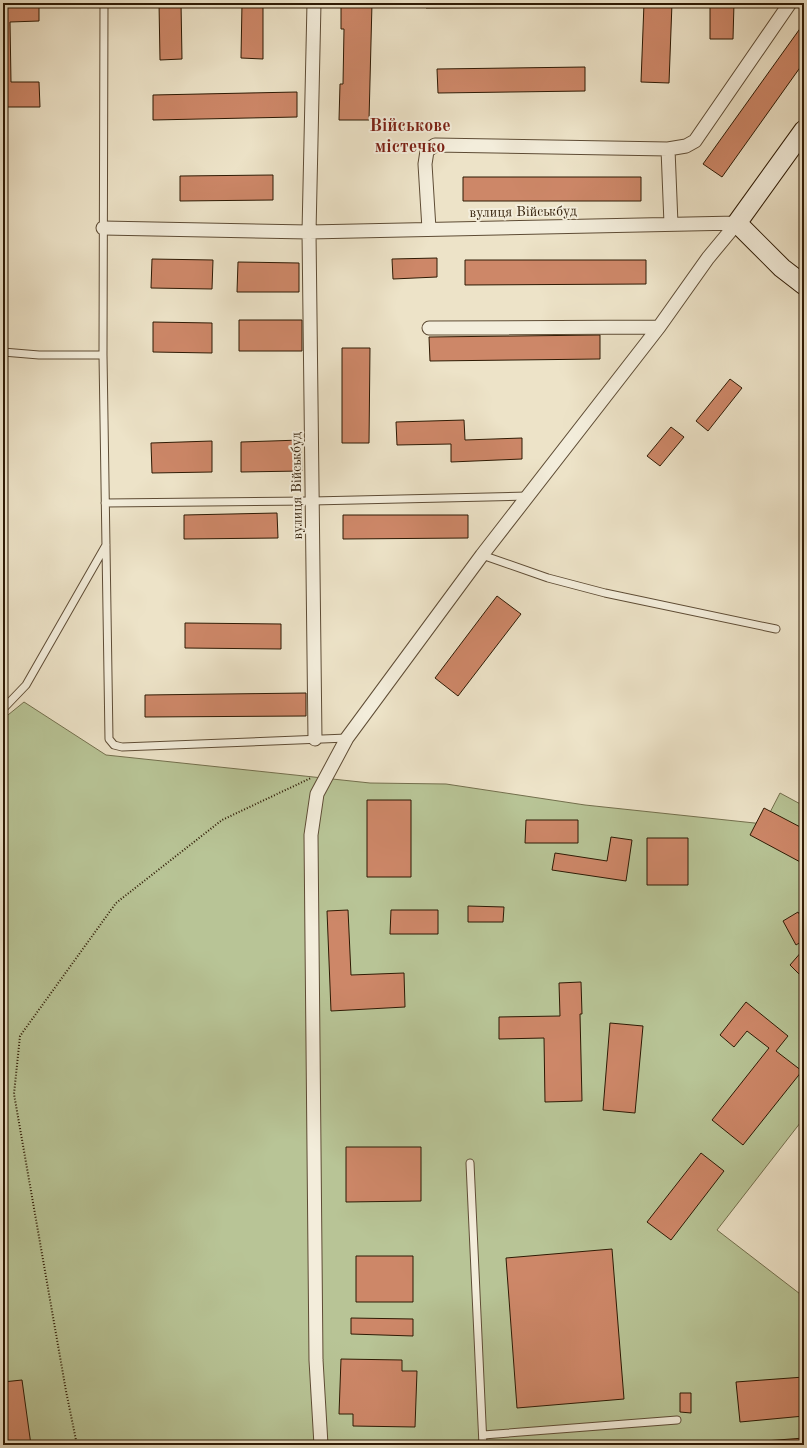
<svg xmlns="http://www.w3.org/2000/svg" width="807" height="1448" font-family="'Old Standard TT',serif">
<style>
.green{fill:#b8c496;stroke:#736f4d}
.building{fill:#cd8768;stroke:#2e1a04}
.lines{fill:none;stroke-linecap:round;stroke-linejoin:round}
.lane-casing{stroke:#5e4c35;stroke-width:9}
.street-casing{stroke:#5e4c35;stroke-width:15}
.secondary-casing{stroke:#2e1a04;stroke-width:21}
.path{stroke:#2e1a04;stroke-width:2;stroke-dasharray:1 2;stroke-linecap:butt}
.lane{stroke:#f3eddb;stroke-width:7}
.street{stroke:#f3eddb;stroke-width:13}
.secondary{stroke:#f3eddb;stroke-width:19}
.labels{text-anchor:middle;stroke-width:4;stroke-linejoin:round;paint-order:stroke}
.street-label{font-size:14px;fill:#2e1a04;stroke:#f3eddb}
.district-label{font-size:18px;font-weight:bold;fill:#7a1f14;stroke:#f3eddb}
</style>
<rect width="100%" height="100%" fill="#ede3c8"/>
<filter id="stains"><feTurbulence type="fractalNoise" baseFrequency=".005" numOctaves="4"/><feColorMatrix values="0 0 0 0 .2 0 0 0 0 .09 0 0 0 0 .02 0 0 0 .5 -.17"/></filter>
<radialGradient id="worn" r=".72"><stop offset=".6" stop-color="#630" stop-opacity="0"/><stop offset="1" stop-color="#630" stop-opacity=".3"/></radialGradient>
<!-- green -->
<path class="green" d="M 24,702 L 106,755 L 370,783 L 446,784 L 585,805 L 764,824 L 780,793 L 804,806 L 804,1118 L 717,1230 L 804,1297 L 804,1445 L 3,1445 L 3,719 Z"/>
<!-- building -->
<path class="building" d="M 3,3 L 39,3 L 39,21 L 10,22 L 11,82 L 39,82 L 40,107 L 3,107 Z
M 159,3 L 181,3 L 182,59 L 160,60 Z
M 242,3 L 263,3 L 263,59 L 241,58 Z
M 341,3 L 372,3 L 369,120 L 339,120 L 340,84 L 343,84 L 344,29 L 341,29 Z
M 426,3 L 572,3 L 572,7 L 426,8 Z
M 644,3 L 672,3 L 669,83 L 641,82 Z
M 710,3 L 734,3 L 733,39 L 710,39 Z
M 804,23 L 804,62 L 722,177 L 703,164 Z
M 585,67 L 585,91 L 438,93 L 437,69 Z
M 297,92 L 297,117 L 153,120 L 153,95 Z
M 273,175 L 273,200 L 180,201 L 180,176 Z
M 463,177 L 641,177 L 641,201 L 463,201 Z
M 437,258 L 437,277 L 393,279 L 392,259 Z
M 152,259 L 213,260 L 212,289 L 151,288 Z
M 465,260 L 646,260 L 646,284 L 465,285 Z
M 238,262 L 299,263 L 299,292 L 237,292 Z
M 239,320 L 302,320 L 302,351 L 239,351 Z
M 153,322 L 212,323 L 212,353 L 153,352 Z
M 600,335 L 600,359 L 430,361 L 429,337 Z
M 342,348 L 370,348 L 369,443 L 342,443 Z
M 730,379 L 742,388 L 708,431 L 696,421 Z
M 464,420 L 465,440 L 522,438 L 522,459 L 451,462 L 451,444 L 397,445 L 396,422 Z
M 671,427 L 684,437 L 660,466 L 647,456 Z
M 301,440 L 302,471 L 241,472 L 241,442 Z
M 212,441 L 212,472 L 152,473 L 151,443 Z
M 277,513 L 278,538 L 184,539 L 184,515 Z
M 343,515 L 468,515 L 468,538 L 343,539 Z
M 497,596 L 521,614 L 458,696 L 435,678 Z
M 185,623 L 281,624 L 281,649 L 185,648 Z
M 306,693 L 306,716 L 145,717 L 145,695 Z
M 367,800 L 411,800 L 411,877 L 367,877 Z
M 764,808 L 804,829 L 804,864 L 750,835 Z
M 526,820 L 578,820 L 578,843 L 525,843 Z
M 611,837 L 632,840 L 626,881 L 552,870 L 555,853 L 607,861 Z
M 647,838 L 688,838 L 688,885 L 647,885 Z
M 468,906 L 504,907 L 503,922 L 468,922 Z
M 348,910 L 351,975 L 404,973 L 405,1007 L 331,1011 L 327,911 Z
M 391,910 L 438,910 L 438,934 L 390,934 Z
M 798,912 L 804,922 L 804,940 L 796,945 L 783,921 Z
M 803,950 L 804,951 L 804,979 L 790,965 Z
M 581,982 L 582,1014 L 580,1014 L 582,1101 L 545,1102 L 544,1038 L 499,1039 L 499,1017 L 560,1016 L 559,983 Z
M 746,1002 L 788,1036 L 776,1051 L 802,1071 L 743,1145 L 712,1120 L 769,1048 L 747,1031 L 734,1047 L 720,1035 Z
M 610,1023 L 643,1026 L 635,1113 L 603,1110 Z
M 346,1147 L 421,1147 L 421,1201 L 346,1202 Z
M 701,1153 L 724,1171 L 671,1240 L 647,1222 Z
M 612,1249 L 624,1399 L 517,1408 L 506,1258 Z
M 356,1256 L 413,1256 L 413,1302 L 356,1302 Z
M 351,1318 L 413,1319 L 413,1336 L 351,1334 Z
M 3,1351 L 7,1382 L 3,1382 Z
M 341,1359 L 402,1360 L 402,1371 L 417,1371 L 415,1427 L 353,1426 L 353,1414 L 339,1414 Z
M 804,1377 L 804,1416 L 740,1422 L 736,1382 Z
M 22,1380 L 31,1445 L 3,1445 L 3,1382 Z
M 680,1393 L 691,1393 L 691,1413 L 680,1412 Z
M 804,1438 L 804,1445 L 712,1445 Z"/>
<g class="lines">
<defs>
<path id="lane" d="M 104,3 L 103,355 L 109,739 L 114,745 L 122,747 L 347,738
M 3,352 L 39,355 L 103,355
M 105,503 L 312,501 L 527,496
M 482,555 L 548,578 L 605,593 L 776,629
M 3,709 L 26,685 L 106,545
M 470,1163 L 483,1445
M 483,1435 L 677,1420"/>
<path id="street" d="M 314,3 L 309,232 L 315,739
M 671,224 L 668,149 L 686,146 L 695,141 L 790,3
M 103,228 L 309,232 L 737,223
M 429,229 L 425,164 L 427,151 L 435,145 L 668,149
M 429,328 L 659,327
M 321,1445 L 316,1360 L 311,835 L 317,794 L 347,738 L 482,555 L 659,327 L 708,258 L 737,223"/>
<path id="secondary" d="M 804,130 L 737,223 L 782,268 L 804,285"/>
</defs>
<!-- lane casing -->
<use href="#lane" class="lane-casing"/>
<!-- street casing -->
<use href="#street" class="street-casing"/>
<!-- secondary casing -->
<use href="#secondary" class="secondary-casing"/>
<!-- path -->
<path class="path" d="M 77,1445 L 66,1391 L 14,1094 L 20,1036 L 116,903 L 222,820 L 311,778"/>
<!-- lane -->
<use href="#lane" class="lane"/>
<!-- street -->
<use href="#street" class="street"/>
<!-- secondary -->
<use href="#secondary" class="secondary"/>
</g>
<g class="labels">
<!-- street labels -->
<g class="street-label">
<text transform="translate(523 211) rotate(-1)" y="5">вулиця Військбуд</text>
<text transform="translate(296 486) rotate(-91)" y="5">вулиця Військбуд</text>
</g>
<!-- district labels -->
<g class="district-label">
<text x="410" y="131">Військове<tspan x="410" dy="21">містечко</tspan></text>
</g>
</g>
<!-- margin -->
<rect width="807" height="1448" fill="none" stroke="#ede3c8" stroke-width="16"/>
<rect x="4" y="4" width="799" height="1440" fill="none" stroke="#2e1a04" stroke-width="2"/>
<rect x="8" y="8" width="791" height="1432" fill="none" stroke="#2e1a04"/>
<rect width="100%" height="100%" filter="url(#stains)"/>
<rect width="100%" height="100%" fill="url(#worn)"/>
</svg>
